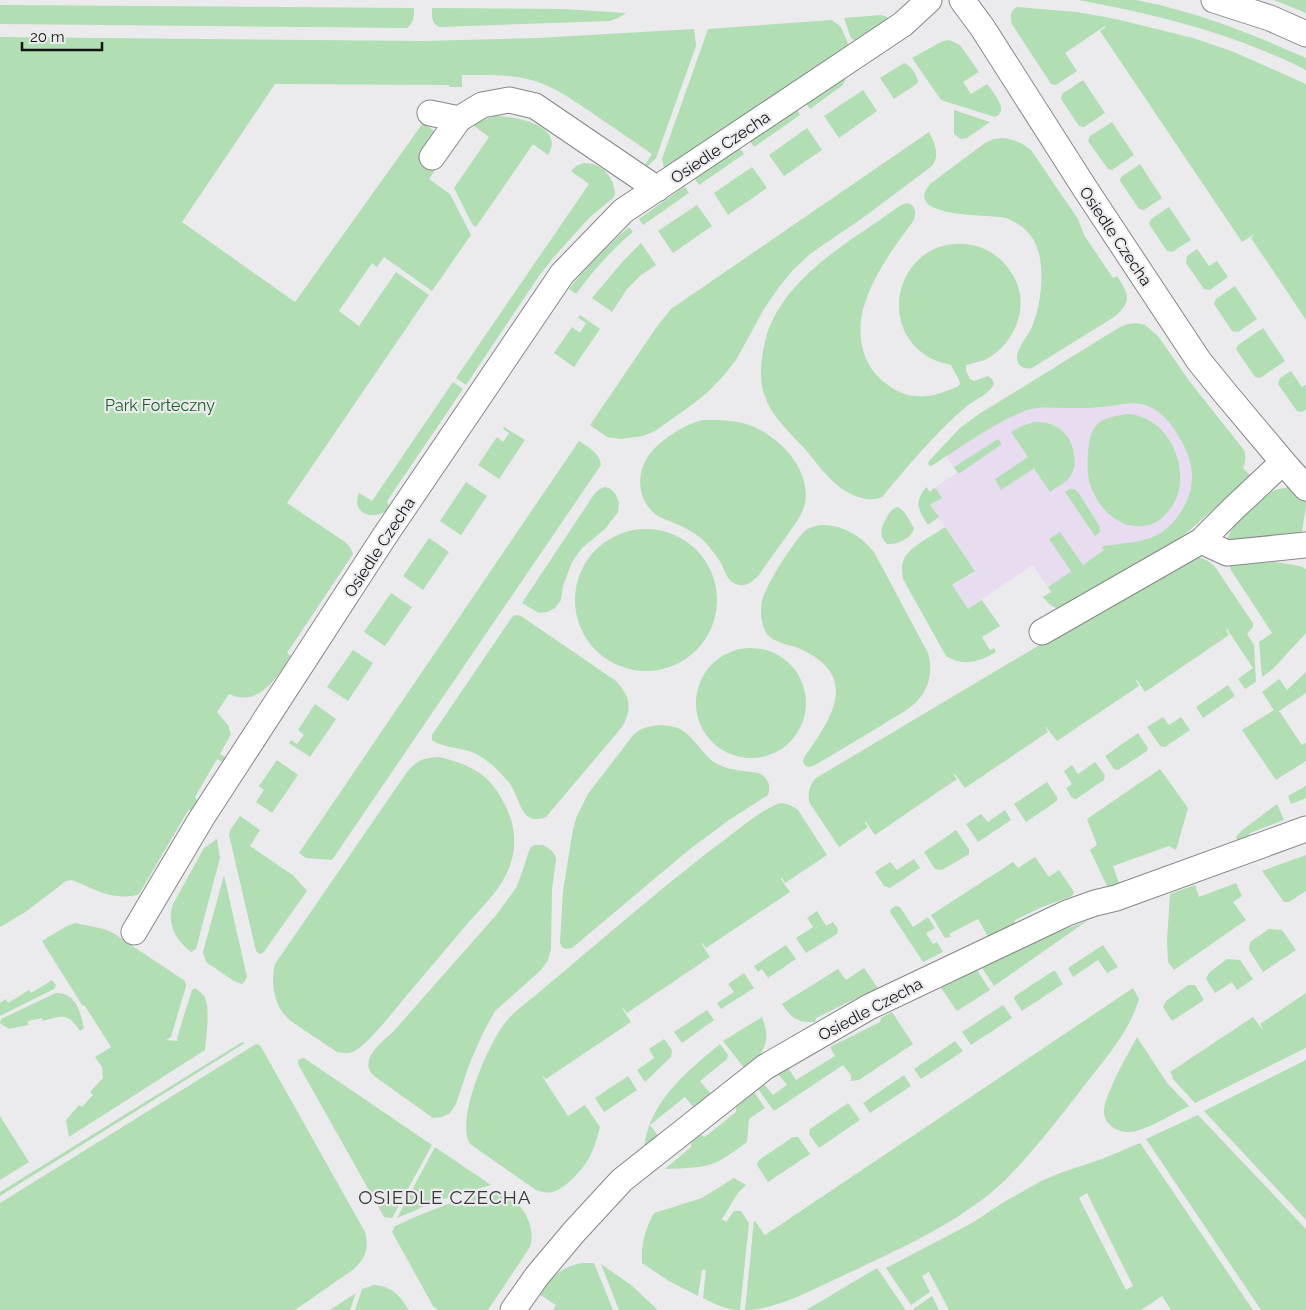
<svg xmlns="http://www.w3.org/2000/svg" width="1306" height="1310" font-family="Raleway,sans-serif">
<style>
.education{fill:#e8dcf1}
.green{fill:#b1deb3;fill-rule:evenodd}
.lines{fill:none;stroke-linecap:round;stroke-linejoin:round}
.street-casing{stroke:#87878a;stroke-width:27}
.street{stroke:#fff;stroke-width:25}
.labels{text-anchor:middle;stroke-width:4.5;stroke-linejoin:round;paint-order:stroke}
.street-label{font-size:16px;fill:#131314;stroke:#ebebee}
.park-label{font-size:16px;fill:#186124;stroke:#ebebee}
.quarter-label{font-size:19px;letter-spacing:1px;fill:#373739;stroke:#ebebee}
</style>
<rect width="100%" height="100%" fill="#ebebee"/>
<!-- education -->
<path class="education" d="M 1125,327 L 1242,478 L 1164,549 L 1072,572 L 1048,588 L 1033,565 L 969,608 L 969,610 L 952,585 L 954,585 L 975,571 L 930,506 L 941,498 L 934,488 L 957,473 L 942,450 Z"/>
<!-- green -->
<path class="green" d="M 1078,0 L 1136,0 L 1164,6 L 1199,16 L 1231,27 L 1262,39 L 1306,58 L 1306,70 C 1235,34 1156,14 1078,0 Z
M 1274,0 L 1306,0 L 1306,13 Z
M 0,5 L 414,8 C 414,17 414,22 407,28 L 0,24 Z
M 1017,7 L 1077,12 L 1116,19 L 1193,38 L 1234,52 L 1306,84 L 1306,320 L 1251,238 L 1255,234 L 1242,242 L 1100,31 L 1106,27 L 1105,26 L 1065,53 L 1077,71 L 1056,85 L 1051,84 L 1012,24 C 1010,17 1010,11 1017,7 Z
M 432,8 L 564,9 L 626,13 L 618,18 L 610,21 L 439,27 C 431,22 432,17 432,8 Z
M 881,15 L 887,17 L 892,21 L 858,43 L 851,38 L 844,18 Z
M 832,20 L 841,27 L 850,48 L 672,165 L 664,168 L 662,159 L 708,29 Z
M 694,29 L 696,46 L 656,158 L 648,166 L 645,165 L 652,154 C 633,141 614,128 595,115 C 576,102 557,88 535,81 C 512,74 486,75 462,75 L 462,87 L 449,87 L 450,85 L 275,84 L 182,222 L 295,302 L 423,123 L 436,132 L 440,163 L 429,179 L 450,194 L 471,235 L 432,291 L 384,257 L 377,267 L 372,263 L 339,311 L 359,326 L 396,272 L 429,295 L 287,503 L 345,542 L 350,547 L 353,554 L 287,653 L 291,656 C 277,677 259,708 229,694 L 217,712 L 228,725 L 231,734 L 220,754 L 227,758 L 224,763 L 217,759 L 195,797 L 200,806 L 193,816 L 189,809 L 139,894 C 116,902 94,889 72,880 L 66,881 L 24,913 L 0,927 L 0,37 L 424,41 L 538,38 Z
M 949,40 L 960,45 L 979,72 L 963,82 L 971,94 L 987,84 C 991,89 1003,104 1001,111 C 1000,114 998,115 995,117 L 941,100 L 912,58 L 943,41 Z
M 904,63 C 911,65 918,76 918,83 L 894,99 L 880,78 Z
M 846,78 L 843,85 L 810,109 L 806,104 Z
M 1083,80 L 1105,113 L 1084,127 L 1079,126 L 1061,99 L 1062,94 Z
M 863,90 L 877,111 L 839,138 L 824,116 Z
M 797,110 L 800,115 L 754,147 L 750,141 Z
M 954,110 L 990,122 L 967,138 L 961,139 L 954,134 Z
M 496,116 C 514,116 566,125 548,155 L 533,144 L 476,227 L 472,224 L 454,188 L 489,137 L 473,125 L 485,119 Z
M 1112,122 L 1134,155 L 1112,170 L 1108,169 L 1088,141 L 1090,136 Z
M 807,128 L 822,150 L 784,176 L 769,155 Z
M 929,132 C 935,143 940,155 932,166 L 864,217 L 810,254 L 793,270 L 779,287 L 764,309 L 736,360 L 725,374 L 708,392 L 693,404 L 655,431 L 643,436 L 621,439 L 607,437 L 590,425 L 658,325 L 671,309 Z
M 1002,138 C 1014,139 1022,143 1031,150 L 1078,219 L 1084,235 L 1113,278 L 1117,276 C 1129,294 1132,302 1114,317 L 1032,368 C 1025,370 1016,366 1017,357 C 1017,349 1028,335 1032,327 C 1041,305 1046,267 1036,245 C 1031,232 1019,223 1006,218 C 991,214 901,219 930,184 L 985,143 L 994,139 Z
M 740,148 L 744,154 L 699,185 L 695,179 Z
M 584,163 C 601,163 614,176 615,194 L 613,198 L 590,217 L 553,258 L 539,276 L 466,385 L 456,378 L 589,184 L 571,171 L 576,166 Z
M 1140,164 L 1162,198 L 1144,210 L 1139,209 L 1120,181 L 1121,177 Z
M 752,167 L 767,188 L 728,215 L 714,193 Z
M 685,186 L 689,193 L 643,225 L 639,219 Z
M 907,203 C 916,206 916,212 914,220 C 895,246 875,272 865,303 C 855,332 861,367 888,385 C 896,391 906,396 916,396 C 931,398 944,392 957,387 L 960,384 L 959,380 L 951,365 C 945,363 938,362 932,359 C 870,326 902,232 972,245 C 992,249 1006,262 1015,279 C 1030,309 1013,346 985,360 C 979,362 972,363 966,365 L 966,371 L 970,379 L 974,381 L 988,376 L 992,379 L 994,384 C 989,394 976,399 967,406 C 935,433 909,465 882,497 C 871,502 859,498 849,493 C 831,484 817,463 804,448 C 792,435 779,423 770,408 C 767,403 766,398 764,394 C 758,375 762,352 767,334 C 787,274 853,240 901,205 Z
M 697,205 L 712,226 L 673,253 L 658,231 Z
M 1169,207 L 1191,240 L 1172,252 L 1167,251 L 1149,224 L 1151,219 Z
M 629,227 L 633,232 C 611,250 593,271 576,294 L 569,289 C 587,266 607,246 629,227 Z
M 641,243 L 656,265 L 641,275 L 627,289 L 612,312 L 592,298 L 624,260 Z
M 1197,249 L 1209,266 L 1217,261 L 1228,277 L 1210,290 L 1204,289 L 1186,263 L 1187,256 Z
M 1235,286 L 1257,319 L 1238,332 L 1232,331 L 1214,304 L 1216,299 Z
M 580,315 L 600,329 L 574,367 L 554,353 L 572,327 L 580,333 L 586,323 L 578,318 Z
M 1137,323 L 1145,325 L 1158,336 L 1190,382 L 1244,450 C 1246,457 1246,461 1243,468 L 1251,476 L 1166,551 L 1062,610 C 1053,608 1049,604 1043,597 L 1051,592 L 1048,587 L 1072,571 L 1071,571 L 1049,539 L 1060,532 L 1083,565 L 1104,550 L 1102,547 L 1104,546 C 1124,543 1150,543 1166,529 C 1185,513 1197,486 1190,462 C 1188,453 1184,445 1179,437 C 1172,424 1162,412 1148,406 C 1133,400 1118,406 1103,407 C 1091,408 1080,408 1069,408 C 1055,408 1041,406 1027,410 C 1019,413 1011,417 1003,421 C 979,434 956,450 933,465 L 930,466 L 928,464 L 929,461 L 960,428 L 979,414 L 1120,327 L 1128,324 Z
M 1263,328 L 1285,361 L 1260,378 L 1255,377 L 1236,349 L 1238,345 Z
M 1291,371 L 1302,387 L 1306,385 L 1306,410 L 1302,412 L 1297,411 L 1278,384 L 1280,378 Z
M 453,382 L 463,389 L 387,501 L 390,509 C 375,521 350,515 359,493 L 372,501 Z
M 1126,414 C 1165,414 1191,464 1176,499 C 1156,541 1112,531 1094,494 C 1087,480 1087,467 1088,453 C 1089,442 1090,429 1100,422 C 1107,417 1117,416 1126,414 Z
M 703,420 C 719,420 737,420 752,426 C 781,438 811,470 805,503 C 802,516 793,527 786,537 C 777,549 768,562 759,575 C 753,581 746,588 736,584 C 727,581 725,571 721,563 C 716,555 709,546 702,539 C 694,532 682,526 672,522 C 667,520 660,518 655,514 C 637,499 636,473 649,455 C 660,440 685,424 703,420 Z
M 1034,422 C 1055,421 1072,433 1074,455 C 1075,460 1075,467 1073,471 C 1070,481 1058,486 1050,492 L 1033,467 L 1033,469 L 1001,490 L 995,479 L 1028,457 L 1011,432 L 1022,426 Z
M 504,427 L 525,440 L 499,479 L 478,465 L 497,437 L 503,442 L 509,433 L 503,429 Z
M 998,439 L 1002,444 L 960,473 L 958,473 L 954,467 Z
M 579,441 C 589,448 600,453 601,465 L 332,860 L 306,858 L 299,853 Z
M 466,482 L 487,496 L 461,535 L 440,521 Z
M 605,487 L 611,489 L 616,495 L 619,503 L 618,512 L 605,529 L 582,548 L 572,562 L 563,586 L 561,600 L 555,608 L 547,612 L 539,613 L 522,603 L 595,493 L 600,489 Z
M 926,487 L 930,492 L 934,488 L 936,489 L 942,498 L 930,505 L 939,517 L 928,525 C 918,510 914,502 926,487 Z
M 1289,487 L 1306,497 L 1306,506 L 1302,532 L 1230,548 L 1225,545 C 1231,522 1253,508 1269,493 L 1275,490 Z
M 1070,489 L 1074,489 L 1078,492 L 1100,527 L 1100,532 L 1095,536 L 1065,492 Z
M 897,507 C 905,509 909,521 914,528 C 912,538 897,545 887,544 C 877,536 882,525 888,515 C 891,511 892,509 897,507 Z
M 821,525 C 843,525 860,535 874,552 L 928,653 C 933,670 930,687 918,700 C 908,711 894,717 882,725 C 860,738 838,752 815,765 L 810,767 L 805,766 L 803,761 L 805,756 C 834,715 860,675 798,648 C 788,644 774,643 767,634 C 761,625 760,611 762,601 C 765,586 795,539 806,530 C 811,527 815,526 821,525 Z
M 945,527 L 975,571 L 952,585 L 969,610 L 969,608 L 982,600 L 1000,626 L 982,637 L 990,650 L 994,648 L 996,652 C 978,662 964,667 946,656 L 903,579 C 902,572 901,566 904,559 C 909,547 934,535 945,527 Z
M575 600a71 71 0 1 1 142 0a71 71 0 1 1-142 0Z
M 429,538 L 449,552 L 423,590 L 403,576 Z
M 1193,557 C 1202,557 1208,560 1215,567 L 1253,623 L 1253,627 L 1247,634 L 1254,645 L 1256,682 L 1245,689 L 1238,679 L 1253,668 L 1227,629 L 1226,630 L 1229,635 L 1145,692 L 1137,680 L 1136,681 L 1139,686 L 1057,741 L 1046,727 L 1045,727 L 1048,732 L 965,788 L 955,774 L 954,775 L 957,779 L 875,835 L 866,822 L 865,823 L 868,827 L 839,847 L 809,802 C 808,792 809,786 816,778 L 1179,562 Z
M 1275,562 L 1300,566 L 1306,569 L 1306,633 L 1273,669 L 1262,677 L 1259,642 L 1272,633 L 1231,570 L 1229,564 Z
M 391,593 L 412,607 L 385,646 L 364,632 Z
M 516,615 L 521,616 L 616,681 C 630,696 633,709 622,727 L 546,817 C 523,826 521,804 513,789 C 511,784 507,780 503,776 C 494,766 482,755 469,751 C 459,748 438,746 432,740 L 432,735 L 512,617 Z
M696 703a55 55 0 1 1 110 0a55 55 0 1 1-110 0Z
M 353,650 L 373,663 L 348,701 L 327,687 Z
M 1306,672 L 1306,693 L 1279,711 L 1302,745 L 1306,743 L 1306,761 L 1276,780 L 1242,730 L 1274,710 L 1262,692 L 1279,679 L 1287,690 Z
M 1228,685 L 1235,696 L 1203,718 L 1196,707 Z
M 315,704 L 336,719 L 310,757 L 289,743 L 291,740 L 297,744 L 304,735 L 298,730 Z
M 1163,717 L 1169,725 L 1181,717 L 1190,730 L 1165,747 L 1160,746 L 1147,727 Z
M 661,725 C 668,726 674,726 680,729 C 694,736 702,755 717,764 C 725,768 734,770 743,771 C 749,772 756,771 762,775 C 769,780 771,787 768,795 L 729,820 L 690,849 L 572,948 L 566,949 L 562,947 L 560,943 L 563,891 L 573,829 L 577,816 L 588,794 L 634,734 C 643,727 650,726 661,725 Z
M 1138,733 L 1148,748 L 1147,751 L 1118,770 L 1114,769 L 1105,756 Z
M 439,757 C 469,764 490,774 504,803 C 515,823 518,846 509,868 C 501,889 483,906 468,923 C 446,949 424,975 402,1001 C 393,1012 364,1049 352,1052 C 347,1054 342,1053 337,1052 C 326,1045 315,1037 304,1030 C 297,1025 288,1020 283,1013 C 273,1000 271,979 275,964 L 407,772 C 418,760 422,758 439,757 Z
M 277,760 L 298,775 L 272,813 L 256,802 L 264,790 L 259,786 Z
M 1095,762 L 1105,775 L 1104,780 L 1076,799 L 1072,798 L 1066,788 L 1072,784 L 1064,771 L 1072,765 L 1078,774 Z
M 1160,769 L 1188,808 L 1176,850 L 1169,846 L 1113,866 L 1119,883 L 1108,888 L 1090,850 L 1097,845 L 1087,819 Z
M 1047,782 L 1057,797 L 1057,801 L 1026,822 L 1014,804 Z
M 1306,786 L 1306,798 L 1291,804 L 1288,796 Z
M 781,803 L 790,805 L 798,810 L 827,855 L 785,883 L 782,878 L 781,879 L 790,892 L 706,948 L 702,943 L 701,943 L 710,957 L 627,1013 L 623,1008 L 622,1008 L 631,1022 L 546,1079 L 543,1076 L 542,1076 L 568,1116 L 585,1105 L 600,1127 C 597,1137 595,1147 590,1156 C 585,1167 566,1188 555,1191 C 548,1194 542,1192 536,1190 L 470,1144 C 455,1119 488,1045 505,1023 C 513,1012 525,1004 536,995 C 551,982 567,969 582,956 C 630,916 677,875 727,838 C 741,827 764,808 781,803 Z
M 1277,804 L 1284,820 L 1250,833 L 1249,836 L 1237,840 L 1236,837 L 1241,831 Z
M 1005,810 L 1011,820 L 978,842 L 966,824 L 981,814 L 988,822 Z
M 240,816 L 260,830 L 250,846 L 294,876 L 307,891 L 263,953 L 260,954 L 256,951 L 229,835 L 230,830 Z
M 956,830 L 969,849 L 969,854 L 942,870 L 935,869 L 924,852 Z
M 217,839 L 220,858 L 196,949 L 191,952 C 175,939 168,926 172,906 L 204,848 Z
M 535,845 L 543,845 L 551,850 L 555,855 L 556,860 L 552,889 L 551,949 L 548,960 L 541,970 L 495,1011 L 482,1035 L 469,1065 L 456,1104 L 450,1113 L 442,1117 L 433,1118 L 374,1076 C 372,1074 370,1072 369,1069 C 365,1054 383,1041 393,1032 L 497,914 L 516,888 L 521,875 L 529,851 L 531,847 Z
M 1306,855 L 1306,891 L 1289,902 L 1284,902 L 1262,871 Z
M 1035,857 L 1049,877 L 1059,870 L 1074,892 L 1072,896 L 1042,907 L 1015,920 L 1014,925 L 988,937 L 978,919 L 949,934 L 951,937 L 945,938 L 931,915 L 1013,862 L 1018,868 Z
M 914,859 L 920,868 L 890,888 L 884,886 L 875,872 L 890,862 L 897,870 Z
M 224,875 L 247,977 L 245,981 L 242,984 L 234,981 L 206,962 L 203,952 Z
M 1236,883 L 1242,896 L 1233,902 L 1246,920 L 1174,970 L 1168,962 L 1167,941 L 1170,894 L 1195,885 L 1199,897 Z
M 896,906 L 900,907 L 913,927 L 928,917 L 935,928 L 926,933 L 933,944 L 937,942 L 943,952 L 923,962 L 890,912 L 891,909 Z
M 817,911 L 826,926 L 833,922 L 838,929 L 837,934 L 806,953 L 796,938 L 813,927 L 807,918 Z
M 1087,921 L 994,986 L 982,968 L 1049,935 Z
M 75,923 L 104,929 L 113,933 L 185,981 L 186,986 L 171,1037 L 166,1040 L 178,1041 L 177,1038 L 192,990 L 195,988 C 198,990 202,993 204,996 C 211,1007 206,1037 205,1050 L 69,1137 L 66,1120 L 79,1105 L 82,1107 L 93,1095 L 90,1092 L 103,1078 L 102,1067 L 95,1057 L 111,1047 L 85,1006 L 82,1005 L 42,941 L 67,926 Z
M 1269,929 L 1282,930 L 1296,950 L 1263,972 L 1249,950 L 1250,942 Z
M 786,945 L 796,959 L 768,978 L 762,969 L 758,972 L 754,966 Z
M 1103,945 L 1118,967 L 1107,973 L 1098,960 L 1073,977 L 1068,968 Z
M 1227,959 L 1240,960 L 1253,979 L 1237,990 L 1232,982 L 1215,993 L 1206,979 L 1209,973 Z
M 864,968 L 880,991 L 870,995 L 867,993 L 816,1018 L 815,1022 C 798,1023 791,1018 782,1004 L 838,969 L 846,980 Z
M 977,970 L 990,990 L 957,1011 L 941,988 Z
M 1053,971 L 1055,971 L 1063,984 L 1022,1011 L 1014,999 L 1015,996 Z
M 744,973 L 754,988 L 721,1009 L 717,1003 L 734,992 L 728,984 Z
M 52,980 L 56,985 L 54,989 L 0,1016 L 0,1003 L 6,999 L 8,1003 L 29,990 L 31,993 Z
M 1188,985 L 1195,985 L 1204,1000 L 1172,1021 L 1163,1007 L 1166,1001 Z
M 1133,988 L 1139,999 C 1130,1030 1107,1057 1087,1082 C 1067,1108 1047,1134 1025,1159 C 1015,1170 1005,1181 993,1191 C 947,1229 891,1253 838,1278 C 812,1290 775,1310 745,1310 L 754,1220 L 765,1235 Z
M 56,993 C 77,993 80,1012 84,1028 L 80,1031 C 67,1012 63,1016 43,1021 L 42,1018 L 28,1021 L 28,1025 L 9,1029 L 0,1023 L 1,1019 Z
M 1306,993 L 1306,1048 L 1195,1103 L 1172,1078 L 1173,1077 L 1170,1072 L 1253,1017 L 1262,1029 L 1263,1029 L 1260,1024 Z
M 1003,1005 L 1012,1018 L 971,1045 L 962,1032 Z
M 707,1010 L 714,1020 L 682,1043 L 674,1032 Z
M 892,1012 L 913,1044 L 859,1080 L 851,1081 L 851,1075 L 843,1065 L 774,1111 L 758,1089 L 764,1084 L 773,1095 L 787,1085 L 778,1074 L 788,1068 L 796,1080 L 835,1056 L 830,1047 L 880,1022 L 881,1018 Z
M 762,1017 C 772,1042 764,1053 745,1069 L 723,1041 Z
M 1137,1037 L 1167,1083 L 1189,1106 C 1174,1113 1152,1127 1136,1131 C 1129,1133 1120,1132 1114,1128 C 1108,1124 1104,1119 1104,1112 C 1104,1095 1128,1054 1137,1037 Z
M 664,1039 L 672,1050 L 671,1057 L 645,1082 L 637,1070 L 654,1058 L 649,1049 Z
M 955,1041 L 963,1051 L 921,1079 L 914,1069 Z
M 242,1042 L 245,1043 L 0,1196 L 0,1192 Z
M 256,1044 L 260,1045 L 365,1232 C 369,1249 366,1257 354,1269 L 295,1310 L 0,1310 L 0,1203 Z
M 720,1044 L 728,1055 L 727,1059 L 700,1081 L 712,1095 L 695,1109 L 685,1097 L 650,1125 L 659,1137 L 644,1149 C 648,1103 686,1072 720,1044 Z
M 304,1058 L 432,1145 L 392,1218 L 384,1217 L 298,1064 L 298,1061 L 300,1059 Z
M 1306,1060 L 1306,1220 L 1204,1111 Z
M 904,1075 L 911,1086 L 870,1113 L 863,1103 Z
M 628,1076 L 637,1090 L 604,1112 L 595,1098 Z
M 754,1092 L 765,1108 L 749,1119 L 747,1142 C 737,1149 727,1157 717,1162 C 701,1169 681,1168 665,1169 L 691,1147 L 691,1143 L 701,1135 L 705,1137 L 736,1112 L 736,1107 Z
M 848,1103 L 860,1120 L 819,1148 L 809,1134 L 810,1129 Z
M 1198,1115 L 1306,1229 L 1306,1310 L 1261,1310 L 1146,1139 Z
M 0,1116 L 29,1162 L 0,1180 Z
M 793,1137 L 798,1137 L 810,1154 L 768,1182 L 757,1165 L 759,1160 Z
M 1140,1143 L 1253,1310 L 1171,1310 L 1162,1296 L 1141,1310 L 949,1310 L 929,1272 L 922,1276 L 930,1292 L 911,1305 L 886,1268 L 972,1223 L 1004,1202 L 1041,1181 L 1060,1173 L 1102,1159 ZM 1087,1193 L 1133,1286 L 1126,1290 L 1079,1198 Z
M 435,1147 L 491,1185 L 437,1201 L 397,1218 Z
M 734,1178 L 746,1185 L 738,1193 L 722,1219 L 726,1222 L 734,1211 L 741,1211 L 749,1223 L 740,1310 C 726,1310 715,1304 703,1298 L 706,1270 L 702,1270 L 698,1296 L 669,1281 L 642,1263 C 641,1245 645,1229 654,1213 L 702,1198 Z
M 502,1192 C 507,1196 512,1198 516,1202 C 528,1213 535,1232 530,1247 L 488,1310 L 438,1310 L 433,1306 L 392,1232 L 395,1226 C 429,1211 464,1195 502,1192 Z
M 582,1263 L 594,1263 L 613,1310 L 553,1310 L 556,1305 L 539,1294 C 553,1276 559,1268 582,1263 Z
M 601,1264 L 631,1285 L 658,1310 L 619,1310 Z
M 877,1268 L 905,1309 L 904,1310 L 806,1310 Z
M 374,1285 C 392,1286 400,1296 409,1310 L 355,1310 L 362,1289 Z
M 356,1293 L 350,1310 L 330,1310 Z
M 932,1296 L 939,1310 L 914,1310 L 913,1309 Z"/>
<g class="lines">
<defs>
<path id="street" d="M 962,0 L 982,27 L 1084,187 L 1199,361 L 1225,393 L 1283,462 L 1234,508 L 1201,541 L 1042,632
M 1214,0 L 1270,18 L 1306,34
M 430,113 L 459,119
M 432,157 L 459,119 L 482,105 L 509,100 L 535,106 L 657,189
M 1283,462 L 1306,488
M 1201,541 L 1227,553 L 1306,545
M 134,932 L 201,819 L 384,537 L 562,274 L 623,211 L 903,24 L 929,0
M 513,1310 L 537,1276 L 574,1232 L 622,1180 L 765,1067 L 869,1007 L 1067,913 L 1095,903 L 1116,898 L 1306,829"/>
</defs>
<!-- street casing -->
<use href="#street" class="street-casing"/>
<!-- street -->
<use href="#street" class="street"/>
</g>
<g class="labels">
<!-- street labels -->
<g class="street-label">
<text transform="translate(720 147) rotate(-34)" y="6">Osiedle Czecha</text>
<text transform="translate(1116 236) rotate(56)" y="6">Osiedle Czecha</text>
<text transform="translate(379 547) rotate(-57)" y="6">Osiedle Czecha</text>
<text transform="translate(870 1009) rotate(-28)" y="6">Osiedle Czecha</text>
</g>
<!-- park labels -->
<g class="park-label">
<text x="160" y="411">Park Forteczny</text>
</g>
<!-- quarter labels -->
<g class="quarter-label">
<text x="445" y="1204">OSIEDLE CZECHA</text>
</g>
</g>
<!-- scale -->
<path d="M22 42v8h80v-8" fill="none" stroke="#131314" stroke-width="2.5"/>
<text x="30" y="42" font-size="15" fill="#131314" stroke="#ebebee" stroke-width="4" paint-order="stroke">20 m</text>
</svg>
